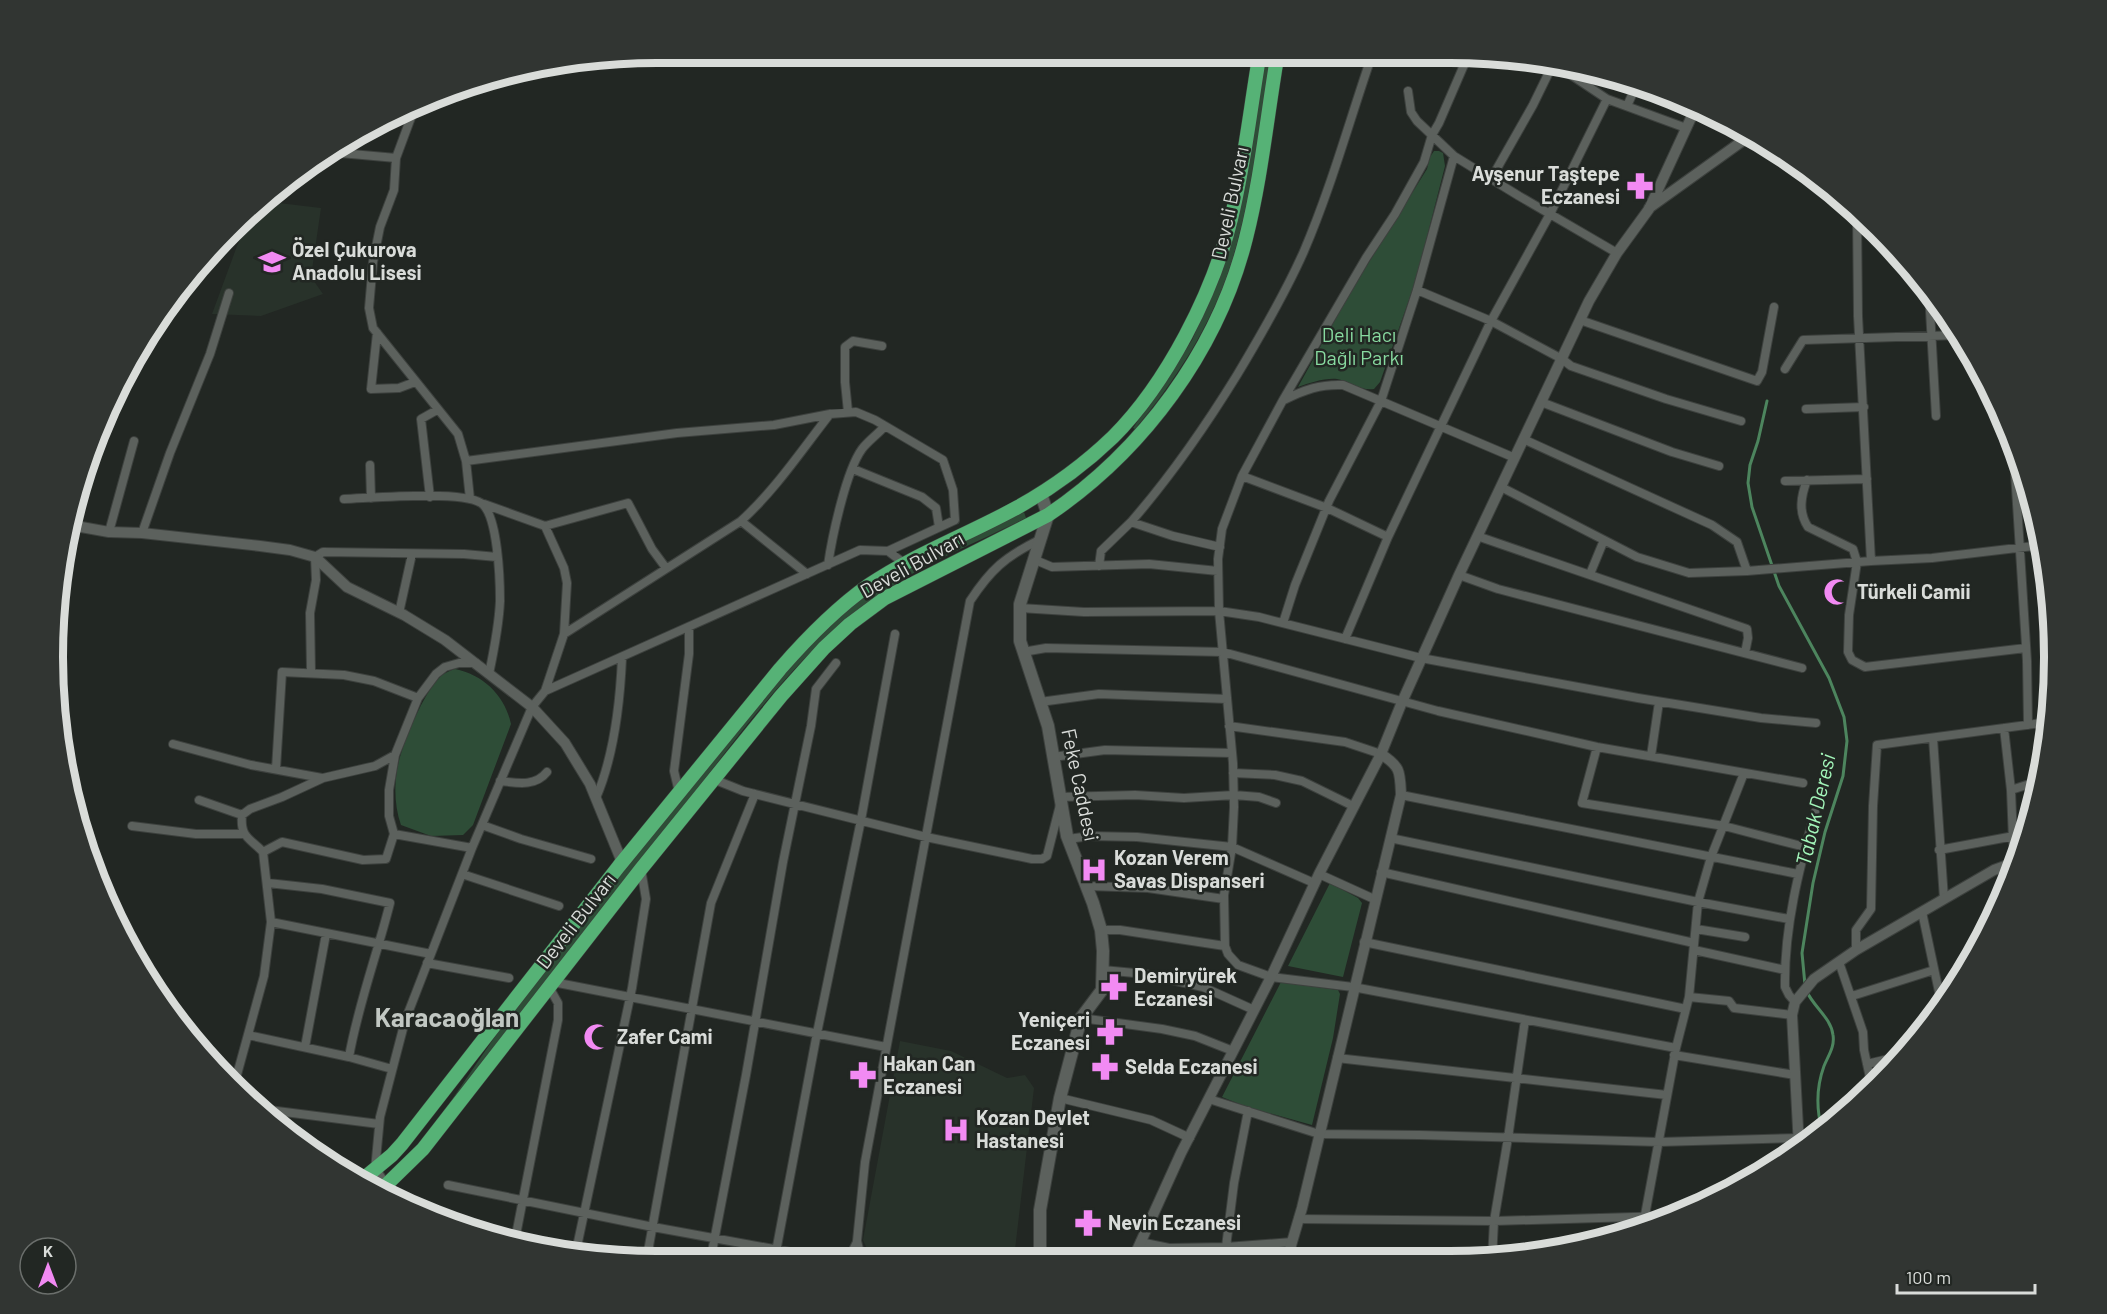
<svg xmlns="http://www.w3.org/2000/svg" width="2107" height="1314" font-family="Barlow,sans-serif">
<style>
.built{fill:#28322a}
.green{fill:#2e4d37}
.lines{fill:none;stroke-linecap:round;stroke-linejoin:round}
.stream{stroke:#4d855e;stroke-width:3}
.minor-casing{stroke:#3d413e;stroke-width:10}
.tertiary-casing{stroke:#3d413e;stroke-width:12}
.secondary-casing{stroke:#3d413e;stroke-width:14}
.trunk-casing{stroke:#3d413e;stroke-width:15}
.minor{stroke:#5c615d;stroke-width:8}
.tertiary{stroke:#5c615d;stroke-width:10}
.secondary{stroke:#5c615d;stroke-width:12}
.trunk{stroke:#56b276;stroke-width:14}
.labels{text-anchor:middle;stroke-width:5;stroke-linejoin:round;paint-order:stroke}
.poi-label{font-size:20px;font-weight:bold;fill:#d9dcd9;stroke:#222723;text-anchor:start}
.street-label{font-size:20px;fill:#d9dcd9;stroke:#222723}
.park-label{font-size:20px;fill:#88daa0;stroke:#222723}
.water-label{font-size:21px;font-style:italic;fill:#a3f6ba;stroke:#222723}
.district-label{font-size:26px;font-weight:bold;fill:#c1c7c2;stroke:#222723}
.rim{fill:none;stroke:#d9dcd9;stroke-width:8}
</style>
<rect width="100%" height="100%" fill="#222723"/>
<!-- built -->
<path class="built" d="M 262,201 L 321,208 L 311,277 L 323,294 L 261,316 L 212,314 L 237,246 L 255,207 Z
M 900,1041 L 951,1051 L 1007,1078 L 1025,1075 L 1034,1088 L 1014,1258 L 871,1258 L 863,1240 Z"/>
<!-- green -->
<path class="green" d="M 1264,58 L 1270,58 C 1259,126 1252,198 1231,264 C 1211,326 1176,380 1135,429 L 1133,428 L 1192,340 L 1223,268 L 1237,225 Z
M 1434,151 L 1439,151 L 1443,153 L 1445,166 L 1416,280 L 1380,382 L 1374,389 C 1360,391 1350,381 1337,379 C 1324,378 1310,383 1298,387 L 1351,291 L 1427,169 L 1430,157 Z
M 1024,512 L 1026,518 C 973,544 915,567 867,603 C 793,658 739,736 683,807 C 595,917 509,1027 423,1138 L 451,1101 L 498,1032 L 606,893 L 791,664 L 828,625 L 875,588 L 906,570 Z
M 455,669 C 484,675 505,696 511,724 L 473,825 L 463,835 L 431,836 L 401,825 C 395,808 394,788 397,770 C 401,746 422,696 439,678 C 444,673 449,671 455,669 Z
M 1330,883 L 1358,898 L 1362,903 L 1343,977 L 1288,966 Z
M 1281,982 L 1338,990 L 1340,994 L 1333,1038 L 1312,1125 L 1247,1107 L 1222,1097 Z"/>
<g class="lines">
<!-- stream -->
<path class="stream" d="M 1767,401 L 1758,441 L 1750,465 L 1748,483 L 1752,507 L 1779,586 L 1829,678 L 1844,717 L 1847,741 L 1843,776 L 1825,832 L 1813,883 L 1802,953 L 1805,985
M 1807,992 C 1814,1007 1831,1018 1833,1035 C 1835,1047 1828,1056 1824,1066 C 1816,1088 1816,1108 1822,1130"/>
<defs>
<path id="minor" d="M 1467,58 L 1439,123 L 1432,135 L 1424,162 L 1395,214 L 1366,258 L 1283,400 L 1242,476 L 1222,529 L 1218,559 L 1219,611 L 1233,763 L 1234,807 L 1232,847 L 1224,895 L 1225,946 L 1228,954 L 1238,965 L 1271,977 L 1353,987 L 1676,1048
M 1556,65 L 1607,99 L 1686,128
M 1408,91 L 1411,112 L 1417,121 L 1454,156 L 1519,196 L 1617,253
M 416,104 L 396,158 L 394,190 L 380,227 L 373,262 L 369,308 L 373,328 L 458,434 L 466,461 L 470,499
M 1627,106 L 1636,86
M 329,152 L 396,158
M 1491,179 L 1533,105 L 1553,64
M 1857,214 L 1858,316 L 1871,561
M 1417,290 L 1491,321 L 1562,359 L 1571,366 L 1666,399 L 1741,421
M 1929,293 L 1936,416
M 1580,320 L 1757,381 L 1762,372 L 1774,307
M 377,333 L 371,389 L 399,388 L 415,382
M 1785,369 L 1803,340 L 1959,335
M 1284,400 C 1304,390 1320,384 1343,385 L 1515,458
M 1541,402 L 1672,452 L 1719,466
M 1806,409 L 1864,407
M 848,412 L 845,382 L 845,347 L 853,341 L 882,346
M 1523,439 L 1712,525 L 1737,542 L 1747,571
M 2013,441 L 2027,661 L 2028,725
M 466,461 L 677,433 L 774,425 L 830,414 L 856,412 L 875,420 L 943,460 L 953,490 L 955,520 L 888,551
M 370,465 L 371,498
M 853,469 L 922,497 L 936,508 L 939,527
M 1242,476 L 1327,508 L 1388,537
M 1807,480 C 1801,496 1798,512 1808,527 L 1853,549 L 1857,562 L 1849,615 L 1848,652 L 1852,660 L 1865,667 L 2026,648
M 1785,481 L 1867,479
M 1501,487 L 1637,557 L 1689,573 L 1747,571 L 1871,561 L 1932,558 L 2042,545
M 430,497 L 421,419 L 437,410
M 344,499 C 372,498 461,490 481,503 C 498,514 500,581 500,601 C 499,625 494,650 489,674
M 484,504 L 545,526 L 628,503 L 652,549 L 666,568
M 741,521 L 807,574
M 1131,522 C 1171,476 1205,427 1237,375 C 1261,335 1285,294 1304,251 C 1331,188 1349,122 1371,58
M 545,526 L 564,568 L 567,583 L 564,634
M 109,532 L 134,441
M 142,533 L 170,453 L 210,354 L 229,293
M 1477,536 L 1747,629 L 1748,638 L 1745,653
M 1033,559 L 1052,567 L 1149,564 L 1218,571
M 828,565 C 832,537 846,471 862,449 C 868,441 878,434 885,426
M 1099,566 L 1101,551 L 1131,522 L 1173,536 L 1220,547
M 1590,574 L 1604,540
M 1459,575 L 1498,589 L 1802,668
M 1020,608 L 1084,612 L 1219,611 L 1259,617 L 1421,658 L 1638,698 L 1761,718 L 1816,723
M 399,613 L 412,554
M 1283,623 L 1295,585 L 1329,501 L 1381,401 L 1417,290 L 1454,156
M 1345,639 L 1388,537 L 1491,321 L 1550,214 L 1607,99
M 1023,652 L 1046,648 L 1223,652 L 1438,711 L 1597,747 L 1803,783
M 311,672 L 310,613 L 316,580 L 315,557 L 323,552 L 464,554 L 497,557
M 545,691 L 564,634 L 741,521 C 776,489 801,451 830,414
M 1040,702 L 1099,694 L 1227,699
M 1229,726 L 1345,742 L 1381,754
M 2004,728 L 2011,790 L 2014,865
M 1933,738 L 1944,899
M 173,744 L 251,765 L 322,778
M 1597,747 L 1582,803 L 1724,826 L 1805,847
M 1651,756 L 1659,702
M 1053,757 L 1105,750 L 1232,753
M 276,769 L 282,672 L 344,675 L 374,681 L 418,698
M 1233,773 L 1275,775 L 1302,781 L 1353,806
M 713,779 L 743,791 L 926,837 L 1032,859 L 1042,859 L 1047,856 L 1060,805
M 500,781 C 517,783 535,787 547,772
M 2011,790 L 2039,781
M 679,792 L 674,771 L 689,654 L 689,627
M 1401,795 L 1798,874
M 1060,797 L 1135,795 L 1184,798 L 1234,795 L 1259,797 L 1276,803
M 596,798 C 614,756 620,703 622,658
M 199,800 L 242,815
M 482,825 L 521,839 L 591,859
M 132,826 L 196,834 L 244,834
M 394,834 L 472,848
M 1390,838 L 1698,902 L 1789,919
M 1068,839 L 1090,836 L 1137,837 L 1232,847 L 1314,883
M 1939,850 L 2014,836
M 263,852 L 282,842 L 363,860 L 386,859 L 394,834 L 389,816 L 389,790 L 395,755 L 418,698 L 436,674 L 445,667 L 459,663 L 476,663
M 1381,872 L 1694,943
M 462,874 L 559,906
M 1319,874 L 1374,899
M 268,883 L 322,889 L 390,903 C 377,955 358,1005 349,1057
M 1087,886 L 1148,888 L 1224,899
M 1922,912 L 1942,1006
M 271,922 L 431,954
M 1696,929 L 1745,937
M 1101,930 L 1120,930 L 1225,946
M 1364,942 L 1686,1009
M 1694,950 L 1785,970
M 1856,950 L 1856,930 L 1871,909 L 1873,806 L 1877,745 L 2049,722
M 1839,962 L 1863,1032 L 1864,1050 L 1872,1087
M 427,963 L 509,978
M 1103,970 L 1145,974 L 1203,987 L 1254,1010
M 553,982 L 886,1047
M 1852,996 L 1934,970
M 1689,997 L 1729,1001 L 1734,1008 L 1792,1015
M 1795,1002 L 1789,995 L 1785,987 C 1784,927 1799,869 1815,812
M 1081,1018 L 1162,1029 L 1195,1036 L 1233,1051
M 248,1035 L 349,1057 L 392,1069
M 305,1047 L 326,934
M 1674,1055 L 1795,1075
M 1337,1058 L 1667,1095
M 1867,1064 L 1901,1056
M 235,1082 L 264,976 L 271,922 L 263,852 C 250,838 240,838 242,815 L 250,809 L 282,797 L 323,778 L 375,766 L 395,755
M 1060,1098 L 1151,1120 L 1190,1138
M 1209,1099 L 1319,1134 L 1420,1135 L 1659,1142 L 1799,1138
M 261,1109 L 379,1124
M 375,1170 L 380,1117 L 405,1021 L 472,848 L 532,707 L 545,691 L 860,550 L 888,551 L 905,564
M 448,1185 L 653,1227 L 817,1257
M 1298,1219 L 1494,1221 L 1667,1216
M 1643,1226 L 1676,1048 L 1689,997 L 1698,902 L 1711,857 L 1744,773
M 515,1240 L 558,1020 L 558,1003 L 549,987
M 1140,1242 L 1169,1248 L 1226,1247 L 1292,1242
M 1226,1247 L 1234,1183 L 1248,1111
M 575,1256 L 632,988 L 646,899 L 641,869
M 647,1257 L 711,903 L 755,794
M 711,1257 L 746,1075 L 783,862 L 811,726 L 816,689 L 836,663
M 775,1257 L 817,1033 L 861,820 L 895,634
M 849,1258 L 857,1242
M 861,1258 L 857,1241 L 865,1162 L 970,601 C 991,569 1005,557 1039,540
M 1492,1260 L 1494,1221 L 1508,1138 L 1525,1020"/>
<path id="tertiary" d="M 1649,208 L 1748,137
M 70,525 L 109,532 L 142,533 L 260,546 L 290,550 L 315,557 L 347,587 L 404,615 L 445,640 L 532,707 L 565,743 L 590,784 L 622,862
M 1799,1147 L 1792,1015 L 1795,1002 L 1814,979 L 1856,950 L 1994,870 L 2016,862
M 375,1170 L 386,1186 L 403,1202
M 1133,1259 L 1181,1153 L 1271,977 L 1319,874 L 1381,754 L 1402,702 L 1459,575 L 1589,301 L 1617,253 L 1649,209 L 1696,107
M 1287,1259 L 1302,1208 L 1401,795 C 1400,772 1401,767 1381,754"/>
<path id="secondary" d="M 1040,1258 L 1040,1210 L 1060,1098 L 1081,1018 L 1102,990 L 1103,951 L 1101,930 L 1093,903 L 1067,836 L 1048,726 L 1020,641 L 1020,604 L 1048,515 L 1041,494"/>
<path id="trunk" d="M 363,1179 L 392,1155 L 402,1144 L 619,866 L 780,669 C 807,638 835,609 869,585 C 915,554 969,534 1018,507 C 1052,488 1085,464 1113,437 C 1167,383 1213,293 1231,219 C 1244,167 1250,111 1259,58
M 381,1190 L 423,1149 L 641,869 L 781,696 L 824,648 L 850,624 L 885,598 L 1048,515 C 1143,451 1218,350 1246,238 C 1261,179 1267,117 1277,58"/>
</defs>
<!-- minor casing -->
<use href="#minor" class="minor-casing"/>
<!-- tertiary casing -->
<use href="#tertiary" class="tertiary-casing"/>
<!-- secondary casing -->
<use href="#secondary" class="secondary-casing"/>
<!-- trunk casing -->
<use href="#trunk" class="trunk-casing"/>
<!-- minor -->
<use href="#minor" class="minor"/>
<!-- tertiary -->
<use href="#tertiary" class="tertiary"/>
<!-- secondary -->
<use href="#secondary" class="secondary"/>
<!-- trunk -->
<use href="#trunk" class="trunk"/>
</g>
<!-- icons -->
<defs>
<symbol id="pharmacy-bare" viewBox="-9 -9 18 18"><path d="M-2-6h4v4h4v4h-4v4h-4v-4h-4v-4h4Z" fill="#f28af3" stroke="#222723" stroke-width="2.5" paint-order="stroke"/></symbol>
<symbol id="school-bare" viewBox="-9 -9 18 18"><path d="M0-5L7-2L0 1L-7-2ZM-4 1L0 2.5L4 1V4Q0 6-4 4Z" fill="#f28af3" stroke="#222723" stroke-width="2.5" paint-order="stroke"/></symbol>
<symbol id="mosque-bare" viewBox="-9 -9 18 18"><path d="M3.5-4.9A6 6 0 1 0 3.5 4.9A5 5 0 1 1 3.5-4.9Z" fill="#f28af3" stroke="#222723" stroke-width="2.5" paint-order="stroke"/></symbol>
<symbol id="hospital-bare" viewBox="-9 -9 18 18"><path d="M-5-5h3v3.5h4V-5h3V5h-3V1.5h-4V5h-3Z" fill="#f28af3" stroke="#222723" stroke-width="2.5" paint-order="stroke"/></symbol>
</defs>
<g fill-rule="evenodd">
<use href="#pharmacy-bare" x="1621" y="167" width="38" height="38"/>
<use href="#school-bare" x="253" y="243" width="38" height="38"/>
<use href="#mosque-bare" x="1818" y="573" width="38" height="38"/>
<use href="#hospital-bare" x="1075" y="851" width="38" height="38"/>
<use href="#pharmacy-bare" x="1095" y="968" width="38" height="38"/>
<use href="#pharmacy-bare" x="1091" y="1013" width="38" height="38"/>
<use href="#mosque-bare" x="578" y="1018" width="38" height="38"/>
<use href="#pharmacy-bare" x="1086" y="1048" width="38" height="38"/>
<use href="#pharmacy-bare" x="844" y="1056" width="38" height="38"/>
<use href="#hospital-bare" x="937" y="1111" width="38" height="38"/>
<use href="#pharmacy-bare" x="1069" y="1204" width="38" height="38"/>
</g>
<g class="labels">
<!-- poi labels -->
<g class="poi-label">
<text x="1620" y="181" text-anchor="end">Ayşenur Taştepe<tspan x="1620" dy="23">Eczanesi</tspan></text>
<text x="292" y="257">Özel Çukurova<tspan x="292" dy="23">Anadolu Lisesi</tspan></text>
<text x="1857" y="599">Türkeli Camii</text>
<text x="1114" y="865">Kozan Verem<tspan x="1114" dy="23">Savas Dispanseri</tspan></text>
<text x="1134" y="983">Demiryürek<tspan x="1134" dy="23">Eczanesi</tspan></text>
<text x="1090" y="1027" text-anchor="end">Yeniçeri<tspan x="1090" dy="23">Eczanesi</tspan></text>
<text x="617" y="1044">Zafer Cami</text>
<text x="883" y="1071">Hakan Can<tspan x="883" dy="23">Eczanesi</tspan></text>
<text x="1125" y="1074">Selda Eczanesi</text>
<text x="976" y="1125">Kozan Devlet<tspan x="976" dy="23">Hastanesi</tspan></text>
<text x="1108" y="1230">Nevin Eczanesi</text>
</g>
<!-- street labels -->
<g class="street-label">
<text transform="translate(1230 203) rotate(-78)" y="7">Develi Bulvarı</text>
<text transform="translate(912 565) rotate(-29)" y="7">Develi Bulvarı</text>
<text transform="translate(1080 785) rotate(78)" y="7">Feke Caddesi</text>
<text transform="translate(576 921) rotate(-52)" y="7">Develi Bulvarı</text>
</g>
<!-- park labels -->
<g class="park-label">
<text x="1359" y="342">Deli Hacı<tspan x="1359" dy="23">Dağlı Parkı</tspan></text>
</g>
<!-- water labels -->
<g class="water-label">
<text transform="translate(1816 810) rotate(-77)" y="7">Tabak Deresi</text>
</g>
<!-- district labels -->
<g class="district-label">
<text x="447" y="1027">Karacaoğlan</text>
</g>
</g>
<!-- crop -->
<path d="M0 0H2107V1314H0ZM657 63H1450A594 594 0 0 1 2044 657V657A594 594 0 0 1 1450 1251H657A594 594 0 0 1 63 657V657A594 594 0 0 1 657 63Z" fill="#313532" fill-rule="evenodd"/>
<path class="rim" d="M657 63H1450A594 594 0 0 1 2044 657V657A594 594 0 0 1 1450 1251H657A594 594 0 0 1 63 657V657A594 594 0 0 1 657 63Z"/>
<!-- north arrow -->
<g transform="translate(48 1266)"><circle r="28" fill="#222723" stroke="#6b6f6c" stroke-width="1.5"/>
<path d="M0-4.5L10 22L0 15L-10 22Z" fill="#f28af3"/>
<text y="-9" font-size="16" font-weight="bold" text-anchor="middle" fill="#d9dcd9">K</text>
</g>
<!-- scale -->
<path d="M1897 1284v9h138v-9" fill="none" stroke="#d9dcd9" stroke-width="3"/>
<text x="1906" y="1284" font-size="18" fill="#d9dcd9" stroke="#222723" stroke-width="4.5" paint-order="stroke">100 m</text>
</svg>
